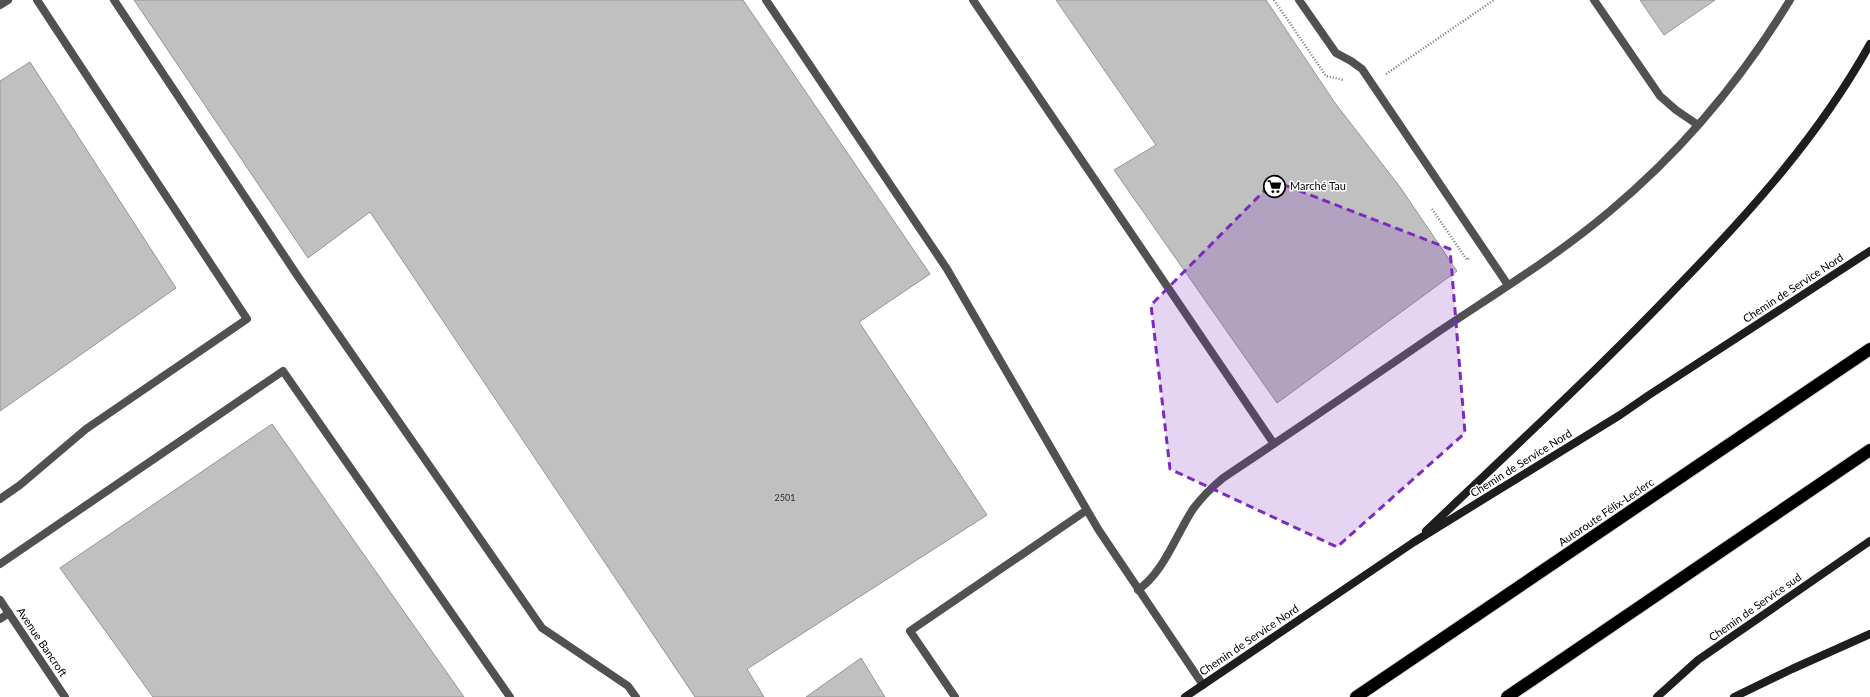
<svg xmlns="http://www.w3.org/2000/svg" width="1870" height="697" font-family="Lato,sans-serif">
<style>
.building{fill:#c0c0c0;stroke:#959595}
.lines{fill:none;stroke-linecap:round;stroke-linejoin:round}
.motorway-casing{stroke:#dbdbdb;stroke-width:14}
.path{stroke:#737373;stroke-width:2.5;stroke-dasharray:1 2;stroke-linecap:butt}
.service{stroke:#515151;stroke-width:8}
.minor{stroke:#515151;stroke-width:8}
.secondary{stroke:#1e1e1e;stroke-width:8}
.motorway{stroke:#000;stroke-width:12}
.marked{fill:#7b2cbf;fill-opacity:0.2;stroke:#7b2cbf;stroke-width:3;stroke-dasharray:8 5;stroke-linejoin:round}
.labels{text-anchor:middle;stroke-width:3;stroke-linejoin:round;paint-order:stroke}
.number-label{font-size:9px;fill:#303030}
.poi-label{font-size:11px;fill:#000;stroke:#fff;text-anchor:start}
.street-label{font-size:11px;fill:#000;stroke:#fff}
</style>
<rect width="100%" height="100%" fill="#fff"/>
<!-- building -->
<path class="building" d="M 134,0 L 743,0 L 930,274 L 859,322 L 987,515 L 747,669 L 764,697 L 695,697 L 370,212 L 308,258 Z
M 1056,0 L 1266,0 L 1335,103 L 1400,187 L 1457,271 L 1277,403 L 1114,170 L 1156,145 Z
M 1640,0 L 1715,0 L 1664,35 Z
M 30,62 L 176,288 L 0,411 L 0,81 Z
M 272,424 L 464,697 L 153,697 L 60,568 Z
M 861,658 L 885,697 L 806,697 Z"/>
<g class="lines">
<defs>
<path id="motorway" d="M 1356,697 L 1870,349
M 1507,697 L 1870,450"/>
</defs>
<!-- motorway casing -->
<use href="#motorway" class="motorway-casing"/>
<!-- path -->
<path class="path" d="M 1274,0 L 1326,76 L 1344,80
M 1386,74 L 1494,0
M 1432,209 L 1467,260 L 1469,258"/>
<!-- service -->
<path class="service" d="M 114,0 L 299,278 L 542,628 L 628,686 L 636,697
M 766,0 L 947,269 L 1098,529 L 1203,685
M 973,0 L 1274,444
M 1299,0 L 1336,53 L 1351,61 L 1362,69 L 1508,285
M 1594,0 L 1660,96 L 1676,110 L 1698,125
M 0,5 L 8,0
M 0,499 L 20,485 L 86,429 L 247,319 L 37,0
M 0,564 L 283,371 L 510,697
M 1138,590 C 1164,572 1176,535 1193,509 C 1202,497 1212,487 1223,478 C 1295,430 1367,381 1438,332 C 1496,293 1557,256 1610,211 C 1682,151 1742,79 1790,0
M 0,619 L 9,613
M 955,697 L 910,631 L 1087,510"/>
<!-- minor -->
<path class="minor" d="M 0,600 L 65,697"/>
<!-- secondary -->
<path class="secondary" d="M 1426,531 C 1512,449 1599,369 1681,283 C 1752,210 1820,134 1870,44
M 1185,697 L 1414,542 L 1620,415 L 1649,395 L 1870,251
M 1657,697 L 1698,660 L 1870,541
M 1734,697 L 1792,669 L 1870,634"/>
<!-- motorway -->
<use href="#motorway" class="motorway"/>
</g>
<!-- marked area -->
<path class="marked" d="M 1274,181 L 1450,249 L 1465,433 L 1337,547 L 1170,469 L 1151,305 Z"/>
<!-- icons -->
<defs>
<symbol id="supermarket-ring" viewBox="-11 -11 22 22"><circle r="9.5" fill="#fff" stroke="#000" stroke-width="1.5"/><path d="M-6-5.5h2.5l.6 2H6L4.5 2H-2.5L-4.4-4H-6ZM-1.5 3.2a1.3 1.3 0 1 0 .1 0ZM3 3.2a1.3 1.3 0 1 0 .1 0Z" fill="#000"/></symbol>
</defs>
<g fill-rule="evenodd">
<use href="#supermarket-ring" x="1262" y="174" width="25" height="25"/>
</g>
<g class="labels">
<!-- number labels -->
<g class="number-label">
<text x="785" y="501">2501</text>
</g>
<!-- poi labels -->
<g class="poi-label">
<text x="1290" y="190">Marché Tau</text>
</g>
<!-- street labels -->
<g class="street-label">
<text transform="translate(1793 288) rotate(-33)" y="4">Chemin de Service Nord</text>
<text transform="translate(1521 463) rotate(-32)" y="4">Chemin de Service Nord</text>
<text transform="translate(1606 512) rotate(-34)" y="4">Autoroute Félix-Leclerc</text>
<text transform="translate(1755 607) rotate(-35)" y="4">Chemin de Service sud</text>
<text transform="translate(1249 640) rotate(-34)" y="4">Chemin de Service Nord</text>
<text transform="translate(42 642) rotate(56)" y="4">Avenue Bancroft</text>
</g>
</g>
</svg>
